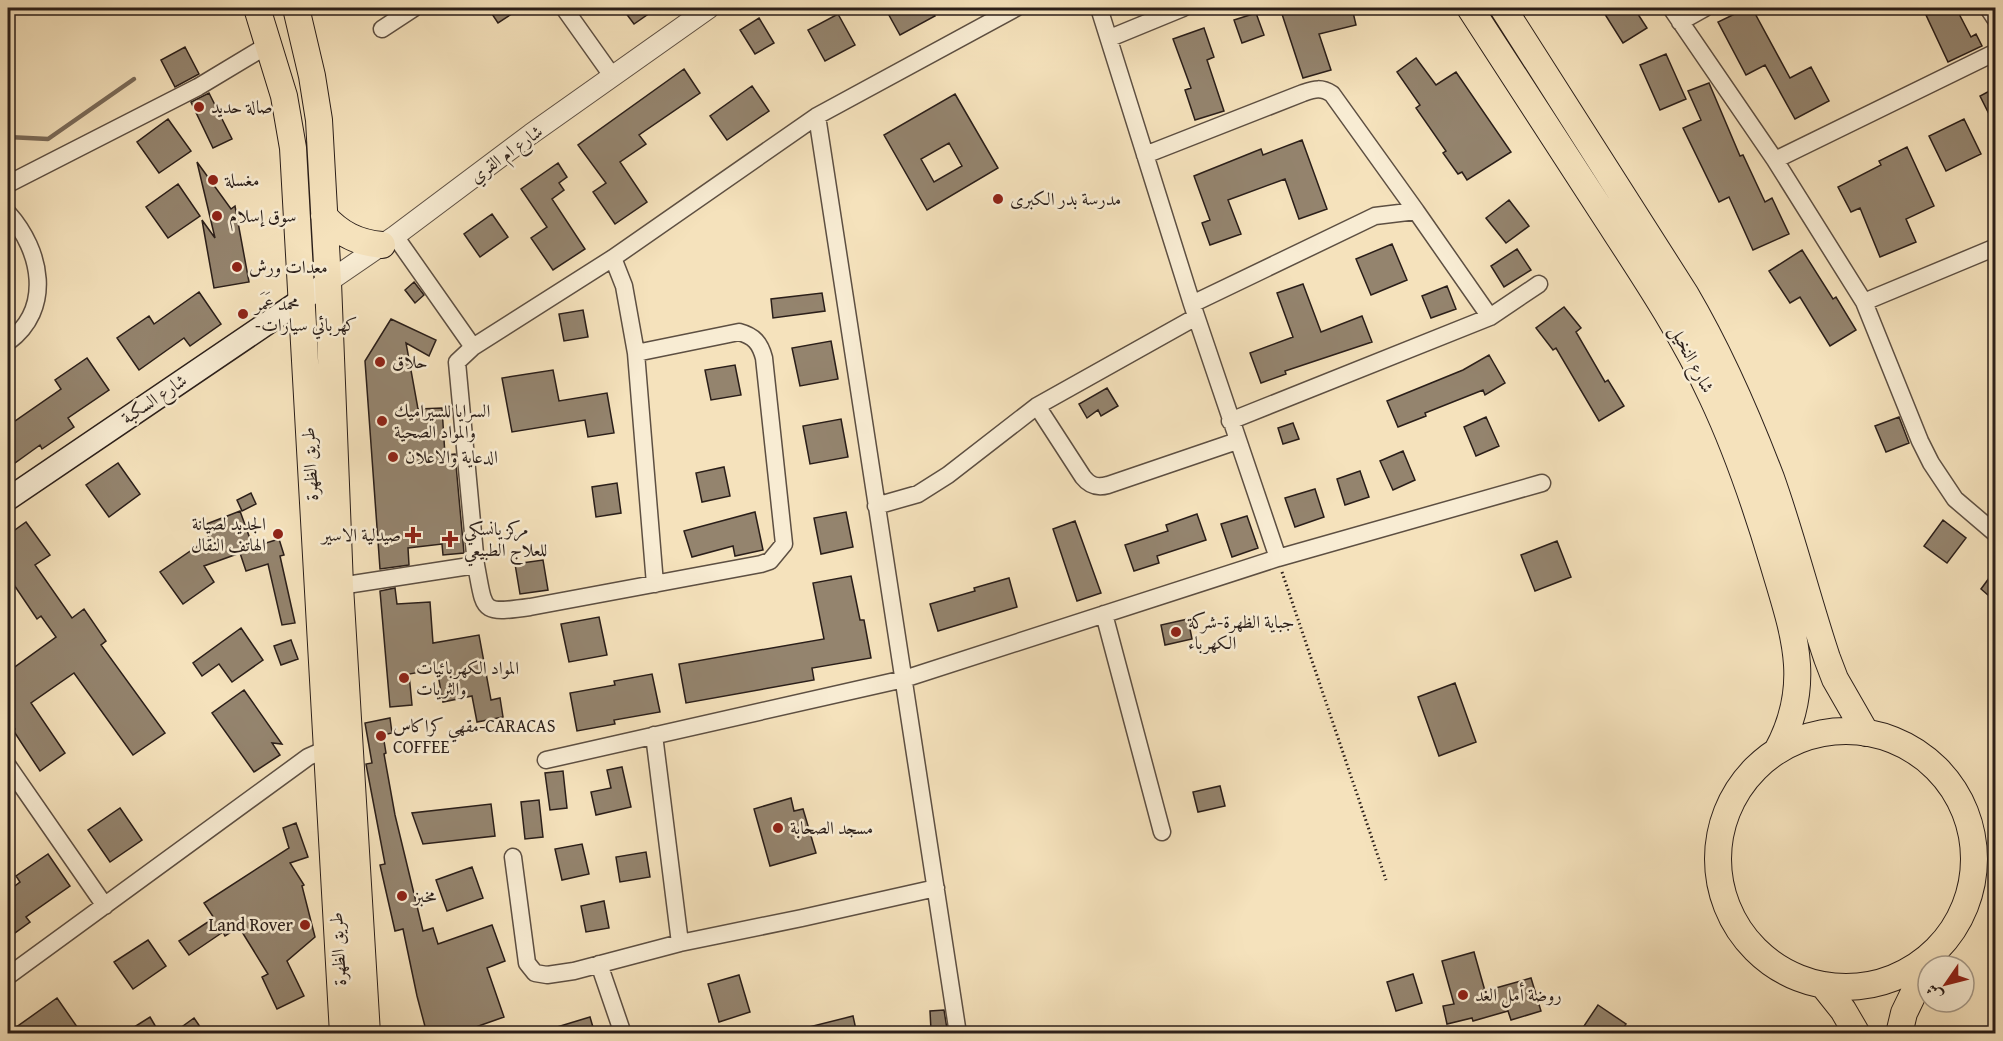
<svg xmlns="http://www.w3.org/2000/svg" width="2003" height="1041" font-family="'Gentium Book Plus',Amiri,serif">
<style>
.lines{fill:none;stroke-linecap:round;stroke-linejoin:round}
.stream{stroke:#7a6b5a;stroke-width:4.5}
.building{fill:#94846e;stroke:#2a1e19;stroke-width:1.5;fill-rule:evenodd}
.minor-casing{stroke:#5d4f42;stroke-width:19}
.tertiary-casing{stroke:#5d4f42;stroke-width:22}
.secondary-casing{stroke:#2a1e19;stroke-width:25}
.primary-casing{stroke:#2a1e19;stroke-width:28}
.path{stroke:#2a1e19;stroke-width:3;stroke-dasharray:1.5 3;stroke-linecap:butt}
.minor{stroke:#f8ecd3;stroke-width:16}
.tertiary{stroke:#f8ecd3;stroke-width:20}
.secondary{stroke:#f8ecd3;stroke-width:22}
.primary{stroke:#f5e2bc;stroke-width:26}
.poi-dot{fill:#8f2418;stroke:#f8ecd3;stroke-width:2}
.labels{text-anchor:middle;stroke-width:5;stroke-linejoin:round;paint-order:stroke}
.poi-label{font-size:18px;fill:#2a1e19;stroke:#f8ecd3;text-anchor:start}
.street-label{font-size:18px;fill:#2a1e19;stroke:#f8ecd3}
</style>
<rect width="100%" height="100%" fill="#f5e2bc"/>
<filter id="stains"><feTurbulence type="fractalNoise" baseFrequency=".00333" numOctaves="4"/><feColorMatrix values="0 0 0 0 .2 0 0 0 0 .09 0 0 0 0 .02 0 0 0 .5 -.17"/></filter>
<radialGradient id="worn" r=".72"><stop offset=".6" stop-color="#630" stop-opacity="0"/><stop offset="1" stop-color="#630" stop-opacity=".3"/></radialGradient>
<g class="lines">
<!-- stream -->
<path class="stream" d="M 8,137 L 48,139 L 134,79"/>
</g>
<!-- building -->
<path class="building" d="M 488,8 L 521,8 L 498,23 Z
M 622,8 L 657,8 L 634,24 Z
M 885,8 L 930,8 L 935,16 L 900,35 Z
M 1280,8 L 1352,8 L 1356,25 L 1319,34 L 1331,70 L 1303,78 Z
M 1601,8 L 1634,8 L 1647,28 L 1623,43 Z
M 1747,8 L 1752,8 L 1790,78 L 1811,67 L 1829,101 L 1795,119 L 1765,65 L 1746,75 L 1718,22 Z
M 1940,8 L 1956,8 L 1971,37 L 1976,34 L 1982,46 L 1948,62 L 1926,15 Z
M 1256,13 L 1264,35 L 1242,43 L 1234,20 Z
M 838,14 L 855,45 L 825,61 L 808,30 Z
M 759,18 L 774,43 L 755,54 L 740,30 Z
M 1204,28 L 1214,57 L 1207,60 L 1224,111 L 1195,120 L 1185,90 L 1191,88 L 1173,39 Z
M 185,47 L 199,74 L 175,87 L 161,60 Z
M 1666,54 L 1686,99 L 1660,110 L 1640,65 Z
M 1416,58 L 1436,85 L 1456,72 L 1511,152 L 1467,180 L 1462,172 L 1458,174 L 1443,153 L 1446,151 L 1416,108 L 1420,105 L 1397,72 Z
M 684,69 L 700,93 L 639,135 L 646,144 L 620,162 L 647,202 L 615,224 L 593,192 L 606,183 L 578,145 Z
M 1709,83 L 1740,156 L 1743,155 L 1765,202 L 1772,198 L 1789,234 L 1753,250 L 1729,197 L 1719,202 L 1683,128 L 1701,120 L 1688,91 Z
M 752,86 L 769,111 L 727,140 L 710,116 Z
M 1995,88 L 1995,126 L 1980,96 Z
M 209,93 L 232,139 L 213,148 L 191,102 Z
M 955,94 L 998,168 L 927,210 L 884,135 ZM 949,143 L 962,166 L 934,182 L 921,159 Z
M 168,119 L 191,151 L 159,173 L 137,142 Z
M 1964,119 L 1981,154 L 1946,171 L 1929,136 Z
M 1302,140 L 1327,209 L 1299,219 L 1285,179 L 1228,200 L 1241,234 L 1210,245 L 1202,223 L 1210,220 L 1194,176 L 1261,149 L 1263,155 Z
M 1907,147 L 1934,206 L 1906,219 L 1916,242 L 1880,257 L 1860,208 L 1851,212 L 1838,187 L 1881,165 L 1879,161 Z
M 197,162 L 231,209 L 235,206 L 249,282 L 214,288 L 202,220 L 215,238 Z
M 558,163 L 567,177 L 559,183 L 564,190 L 552,199 L 585,249 L 553,270 L 531,238 L 547,227 L 521,189 Z
M 178,184 L 200,216 L 168,238 L 146,207 Z
M 1509,200 L 1529,226 L 1506,243 L 1486,218 Z
M 492,214 L 508,237 L 480,257 L 464,234 Z
M 1392,244 L 1407,280 L 1371,295 L 1356,259 Z
M 1517,249 L 1531,270 L 1504,287 L 1491,266 Z
M 1802,250 L 1833,299 L 1836,297 L 1856,330 L 1830,346 L 1800,297 L 1790,303 L 1769,271 Z
M 414,282 L 424,295 L 415,303 L 405,290 Z
M 1303,284 L 1321,332 L 1362,316 L 1372,342 L 1285,371 L 1286,374 L 1261,383 L 1250,353 L 1293,337 L 1277,293 Z
M 1447,286 L 1456,309 L 1431,318 L 1422,296 Z
M 199,292 L 221,324 L 190,346 L 184,338 L 139,370 L 117,338 L 149,316 L 154,324 Z
M 822,293 L 825,311 L 773,318 L 771,299 Z
M 1564,307 L 1581,328 L 1576,332 L 1605,382 L 1608,380 L 1624,406 L 1599,421 L 1556,348 L 1553,350 L 1536,328 Z
M 583,310 L 588,337 L 564,341 L 559,314 Z
M 391,319 L 436,340 L 429,356 L 406,343 L 418,409 L 442,408 L 445,455 L 455,454 L 464,553 L 443,555 L 442,544 L 408,548 L 409,565 L 380,569 L 365,361 Z
M 831,341 L 838,379 L 800,386 L 792,348 Z
M 1489,355 L 1505,383 L 1485,395 L 1483,390 L 1425,413 L 1426,416 L 1398,427 L 1387,401 L 1463,370 Z
M 87,358 L 109,390 L 68,418 L 74,427 L 42,449 L 40,445 L 8,468 L 8,426 L 61,389 L 55,380 Z
M 735,365 L 741,395 L 711,400 L 705,370 Z
M 553,370 L 559,401 L 607,393 L 614,433 L 588,437 L 585,420 L 512,432 L 502,378 Z
M 1107,388 L 1118,406 L 1101,416 L 1098,410 L 1087,418 L 1079,404 Z
M 1486,417 L 1499,446 L 1476,456 L 1464,427 Z
M 1899,417 L 1909,443 L 1886,452 L 1875,426 Z
M 841,419 L 848,457 L 810,464 L 803,426 Z
M 1293,423 L 1299,439 L 1283,444 L 1278,428 Z
M 1403,451 L 1415,480 L 1393,490 L 1380,461 Z
M 118,463 L 140,494 L 109,517 L 86,485 Z
M 724,467 L 730,496 L 702,502 L 696,473 Z
M 1360,471 L 1369,497 L 1345,505 L 1337,479 Z
M 617,483 L 621,513 L 596,517 L 592,487 Z
M 1315,489 L 1324,517 L 1295,527 L 1285,498 Z
M 251,493 L 256,504 L 242,511 L 237,500 Z
M 240,511 L 253,547 L 279,539 L 284,555 L 280,556 L 295,623 L 282,625 L 268,564 L 246,571 L 240,553 L 204,566 L 214,582 L 183,604 L 160,572 L 209,538 L 204,525 Z
M 755,512 L 763,550 L 735,556 L 733,546 L 692,557 L 684,531 Z
M 846,512 L 853,547 L 821,554 L 814,518 Z
M 1197,514 L 1206,540 L 1157,556 L 1159,563 L 1134,571 L 1125,545 L 1168,531 L 1166,525 Z
M 1247,516 L 1258,548 L 1232,557 L 1221,524 Z
M 1943,520 L 1966,538 L 1947,563 L 1924,546 Z
M 1075,521 L 1101,593 L 1077,601 L 1053,529 Z
M 26,522 L 50,555 L 35,565 L 72,618 L 84,609 L 106,641 L 101,645 L 165,733 L 133,755 L 74,673 L 31,703 L 65,753 L 40,771 L 13,730 L 15,729 L 8,718 L 8,672 L 56,637 L 41,616 L 37,619 L 8,576 L 8,535 Z
M 1557,541 L 1571,577 L 1535,591 L 1521,555 Z
M 543,560 L 548,590 L 520,594 L 515,564 Z
M 1995,570 L 1995,601 L 1981,589 Z
M 851,576 L 860,620 L 864,620 L 871,658 L 812,668 L 814,680 L 686,703 L 679,664 L 824,639 L 813,583 Z
M 1009,578 L 1017,607 L 938,631 L 930,604 L 975,591 L 974,588 Z
M 395,588 L 397,604 L 430,602 L 433,643 L 479,635 L 491,700 L 500,698 L 503,717 L 477,722 L 472,696 L 443,702 L 437,669 L 409,674 L 412,705 L 390,707 L 380,591 Z
M 599,617 L 607,655 L 569,662 L 561,624 Z
M 1188,619 L 1192,639 L 1165,645 L 1161,625 Z
M 241,628 L 263,660 L 232,682 L 219,664 L 202,676 L 193,663 Z
M 291,640 L 298,659 L 281,665 L 274,646 Z
M 652,674 L 660,712 L 614,720 L 615,724 L 577,731 L 570,693 L 615,685 L 614,681 Z
M 1455,683 L 1476,742 L 1439,756 L 1418,697 Z
M 244,690 L 282,744 L 272,743 L 280,755 L 254,772 L 212,713 Z
M 390,718 L 392,733 L 383,735 L 386,753 L 384,754 L 395,815 L 423,931 L 433,928 L 438,944 L 492,925 L 505,961 L 487,968 L 504,1017 L 456,1034 L 427,1034 L 417,996 L 403,929 L 395,931 L 380,865 L 385,864 L 366,764 L 372,763 L 365,723 Z
M 622,767 L 631,807 L 596,815 L 591,792 L 611,788 L 607,770 Z
M 563,771 L 567,808 L 550,810 L 545,773 Z
M 1220,786 L 1225,806 L 1198,812 L 1193,792 Z
M 791,798 L 794,811 L 803,809 L 816,853 L 770,866 L 754,809 Z
M 539,800 L 543,837 L 525,839 L 521,802 Z
M 491,804 L 495,836 L 423,844 L 412,813 Z
M 120,808 L 142,840 L 110,862 L 88,830 Z
M 296,823 L 308,857 L 290,863 L 304,885 L 302,886 L 315,937 L 287,961 L 304,996 L 277,1009 L 262,977 L 268,974 L 239,927 L 225,936 L 223,932 L 189,955 L 179,941 L 214,918 L 204,903 L 289,848 L 283,828 Z
M 582,844 L 589,874 L 562,880 L 555,849 Z
M 646,852 L 650,877 L 620,882 L 616,857 Z
M 48,854 L 70,886 L 26,917 L 30,922 L 8,938 L 8,891 L 20,882 L 16,876 Z
M 472,867 L 483,898 L 447,911 L 436,880 Z
M 604,901 L 609,928 L 586,932 L 581,906 Z
M 148,940 L 166,966 L 133,989 L 114,962 Z
M 1474,952 L 1485,991 L 1531,978 L 1541,1011 L 1511,1020 L 1508,1011 L 1473,1021 L 1472,1018 L 1447,1024 L 1443,1006 L 1454,1004 L 1442,961 Z
M 1413,974 L 1422,1003 L 1396,1011 L 1387,982 Z
M 739,975 L 750,1012 L 719,1022 L 708,984 Z
M 57,998 L 82,1034 L 8,1034 L 8,1033 Z
M 1598,1005 L 1626,1024 L 1619,1034 L 1589,1034 L 1582,1029 Z
M 944,1010 L 947,1029 L 931,1030 L 930,1011 Z
M 853,1016 L 857,1034 L 802,1034 L 801,1029 Z
M 150,1017 L 160,1034 L 123,1034 Z
M 590,1017 L 595,1034 L 547,1034 L 547,1030 Z
M 194,1018 L 205,1034 L 172,1034 Z"/>
<g class="lines">
<defs>
<path id="minor" d="M 564,8 L 613,77
M 1099,8 L 1192,304 L 1278,558
M 1671,8 L 1775,160 L 1864,302 L 1920,441 L 1931,463 L 1955,499 L 1996,534
M 1988,8 L 1996,20
M 1680,22 L 1705,8
M 382,29 L 414,8
M 1110,38 L 1183,8
M 817,116 L 958,1034
M 1145,155 L 1303,93 C 1315,89 1321,87 1332,94 L 1416,211
M 1775,160 L 1996,52
M 8,184 L 198,87 L 268,45
M 8,213 C 42,251 53,309 8,342
M 395,236 L 473,347
M 613,258 L 624,286 L 636,353 L 655,584
M 1864,302 L 1996,247
M 1192,304 L 1375,216 L 1416,211 L 1490,317
M 636,353 L 739,332 C 754,336 760,343 764,358 L 784,544 L 770,561 L 761,564 L 530,607 C 480,614 485,612 476,565 L 457,362 L 473,347 L 613,258 L 817,116 L 1016,8
M 1037,406 L 1083,477 C 1090,486 1097,488 1108,485 L 1237,441
M 1230,421 L 1490,317 L 1539,284
M 876,506 L 918,494 L 948,475 L 1037,406 L 1196,317
M 340,586 L 476,565
M 1104,614 L 1162,832
M 654,735 L 680,943
M 546,760 L 904,679 L 1278,558 L 1542,483
M 8,766 L 105,906
M 513,857 L 527,963 L 535,973 L 547,975 L 574,971 L 680,943 L 802,918 L 936,888
M 599,964 L 623,1034
M 8,976 L 308,757 L 326,749"/>
<path id="tertiary" d="M 328,282 L 395,236 L 531,134 L 709,8"/>
<path id="secondary" d="M 8,499 L 328,282"/>
<path id="primary" d="M 257,8 L 284,96 L 293,148 L 343,1034
M 296,8 L 312,76 L 319,120 L 328,282 L 340,586 L 367,1034
M 1470,8 C 1514,76 1559,145 1603,213 C 1642,273 1682,332 1712,397 C 1737,450 1756,506 1773,563 C 1793,631 1814,683 1777,751
M 1503,8 L 1686,295 C 1720,353 1747,415 1771,478 C 1792,537 1807,598 1827,658 L 1835,679 L 1866,733
M 324,216 C 340,234 358,243 382,245
M1718 859a128 128 0 1 1 256 0a128 128 0 1 1-256 0Z
M 1823,985 L 1843,1010 L 1857,1034
M 1899,1034 L 1904,1013 L 1931,957"/>
</defs>
<!-- minor casing -->
<use href="#minor" class="minor-casing"/>
<!-- tertiary casing -->
<use href="#tertiary" class="tertiary-casing"/>
<!-- secondary casing -->
<use href="#secondary" class="secondary-casing"/>
<!-- primary casing -->
<use href="#primary" class="primary-casing"/>
<!-- path -->
<path class="path" d="M 1282,572 L 1386,880"/>
<!-- minor -->
<use href="#minor" class="minor"/>
<!-- tertiary -->
<use href="#tertiary" class="tertiary"/>
<!-- secondary -->
<use href="#secondary" class="secondary"/>
<!-- primary -->
<use href="#primary" class="primary"/>
</g>
<!-- markers -->
<g class="poi-dot">
<circle cx="199" cy="107" r="6"/>
<circle cx="213" cy="180" r="6"/>
<circle cx="998" cy="199" r="6"/>
<circle cx="217" cy="216" r="6"/>
<circle cx="237" cy="267" r="6"/>
<circle cx="243" cy="314" r="6"/>
<circle cx="380" cy="362" r="6"/>
<circle cx="382" cy="421" r="6"/>
<circle cx="393" cy="457" r="6"/>
<circle cx="278" cy="534" r="6"/>
<path d="M410 526h6v6h6v6h-6v6h-6v-6h-6v-6h6z"/>
<path d="M447 530h6v6h6v6h-6v6h-6v-6h-6v-6h6z"/>
<circle cx="1176" cy="632" r="6"/>
<circle cx="404" cy="678" r="6"/>
<circle cx="381" cy="736" r="6"/>
<circle cx="778" cy="828" r="6"/>
<circle cx="402" cy="896" r="6"/>
<circle cx="305" cy="925" r="6"/>
<circle cx="1463" cy="995" r="6"/>
</g>
<g class="labels">
<!-- poi labels -->
<g class="poi-label">
<text x="211" y="113">صالة حديد</text>
<text x="225" y="186">مغسلة</text>
<text x="1010" y="205">مدرسة بدر الكبرى</text>
<text x="229" y="222">سوق إسلام</text>
<text x="249" y="273">معدات ورش</text>
<text x="255" y="310">محمد عَمَر<tspan x="255" dy="21">-كهربائي سيارات</tspan></text>
<text x="392" y="368">حلاق</text>
<text x="394" y="417">السرايا للسيراميك<tspan x="394" dy="21">والمواد الصحية</tspan></text>
<text x="405" y="463">الدعاية والاعلان</text>
<text x="266" y="530" text-anchor="end">الجديد لصيانة<tspan x="266" dy="21">الهاتف النقال</tspan></text>
<text x="464" y="535">مركز يانسكي<tspan x="464" dy="21">للعلاج الطبيعي</tspan></text>
<text x="401" y="541" text-anchor="end">صيدلية الاسير</text>
<text x="1188" y="628">جباية الظهرة-شركة<tspan x="1188" dy="21">الكهرباء</tspan></text>
<text x="416" y="674">المواد الكهربائيات<tspan x="416" dy="21">والثريات</tspan></text>
<text x="393" y="732">مقهي كراكاس-CARACAS<tspan x="393" dy="21">COFFEE</tspan></text>
<text x="790" y="834">مسجد الصحابة</text>
<text x="414" y="902">مخبز</text>
<text x="293" y="931" text-anchor="end">Land Rover</text>
<text x="1475" y="1001">روضة أمل الغد</text>
</g>
<!-- street labels -->
<g class="street-label">
<text transform="translate(506 154) rotate(-36)" y="6">شارع ام القري</text>
<text transform="translate(1692 359) rotate(62)" y="6">شارع النخيل</text>
<text transform="translate(154 399) rotate(-34)" y="6">شارع السكبة</text>
<text transform="translate(310 464) rotate(-93)" y="6">طريق الظهرة</text>
<text transform="translate(338 949) rotate(-93)" y="6">طريق الظهرة</text>
</g>
</g>
<!-- margin -->
<rect width="2003" height="1041" fill="none" stroke="#f5e2bc" stroke-width="30"/>
<rect x="9" y="9" width="1985" height="1023" fill="none" stroke="#2a1e19" stroke-width="3"/>
<rect x="15" y="15" width="1973" height="1011" fill="none" stroke="#2a1e19" stroke-width="1.5"/>
<!-- north arrow -->
<g transform="translate(1946 984) rotate(235)"><circle r="28" fill="#f8ecd3" stroke="#a69a89" stroke-width="1.5"/>
<path d="M0-4.5L10 22L0 15L-10 22Z" fill="#8f2418"/>
<text y="-9" font-size="16" font-weight="bold" text-anchor="middle" fill="#2a1e19">ش</text>
</g>
<rect width="100%" height="100%" filter="url(#stains)"/>
<rect width="100%" height="100%" fill="url(#worn)"/>
</svg>
